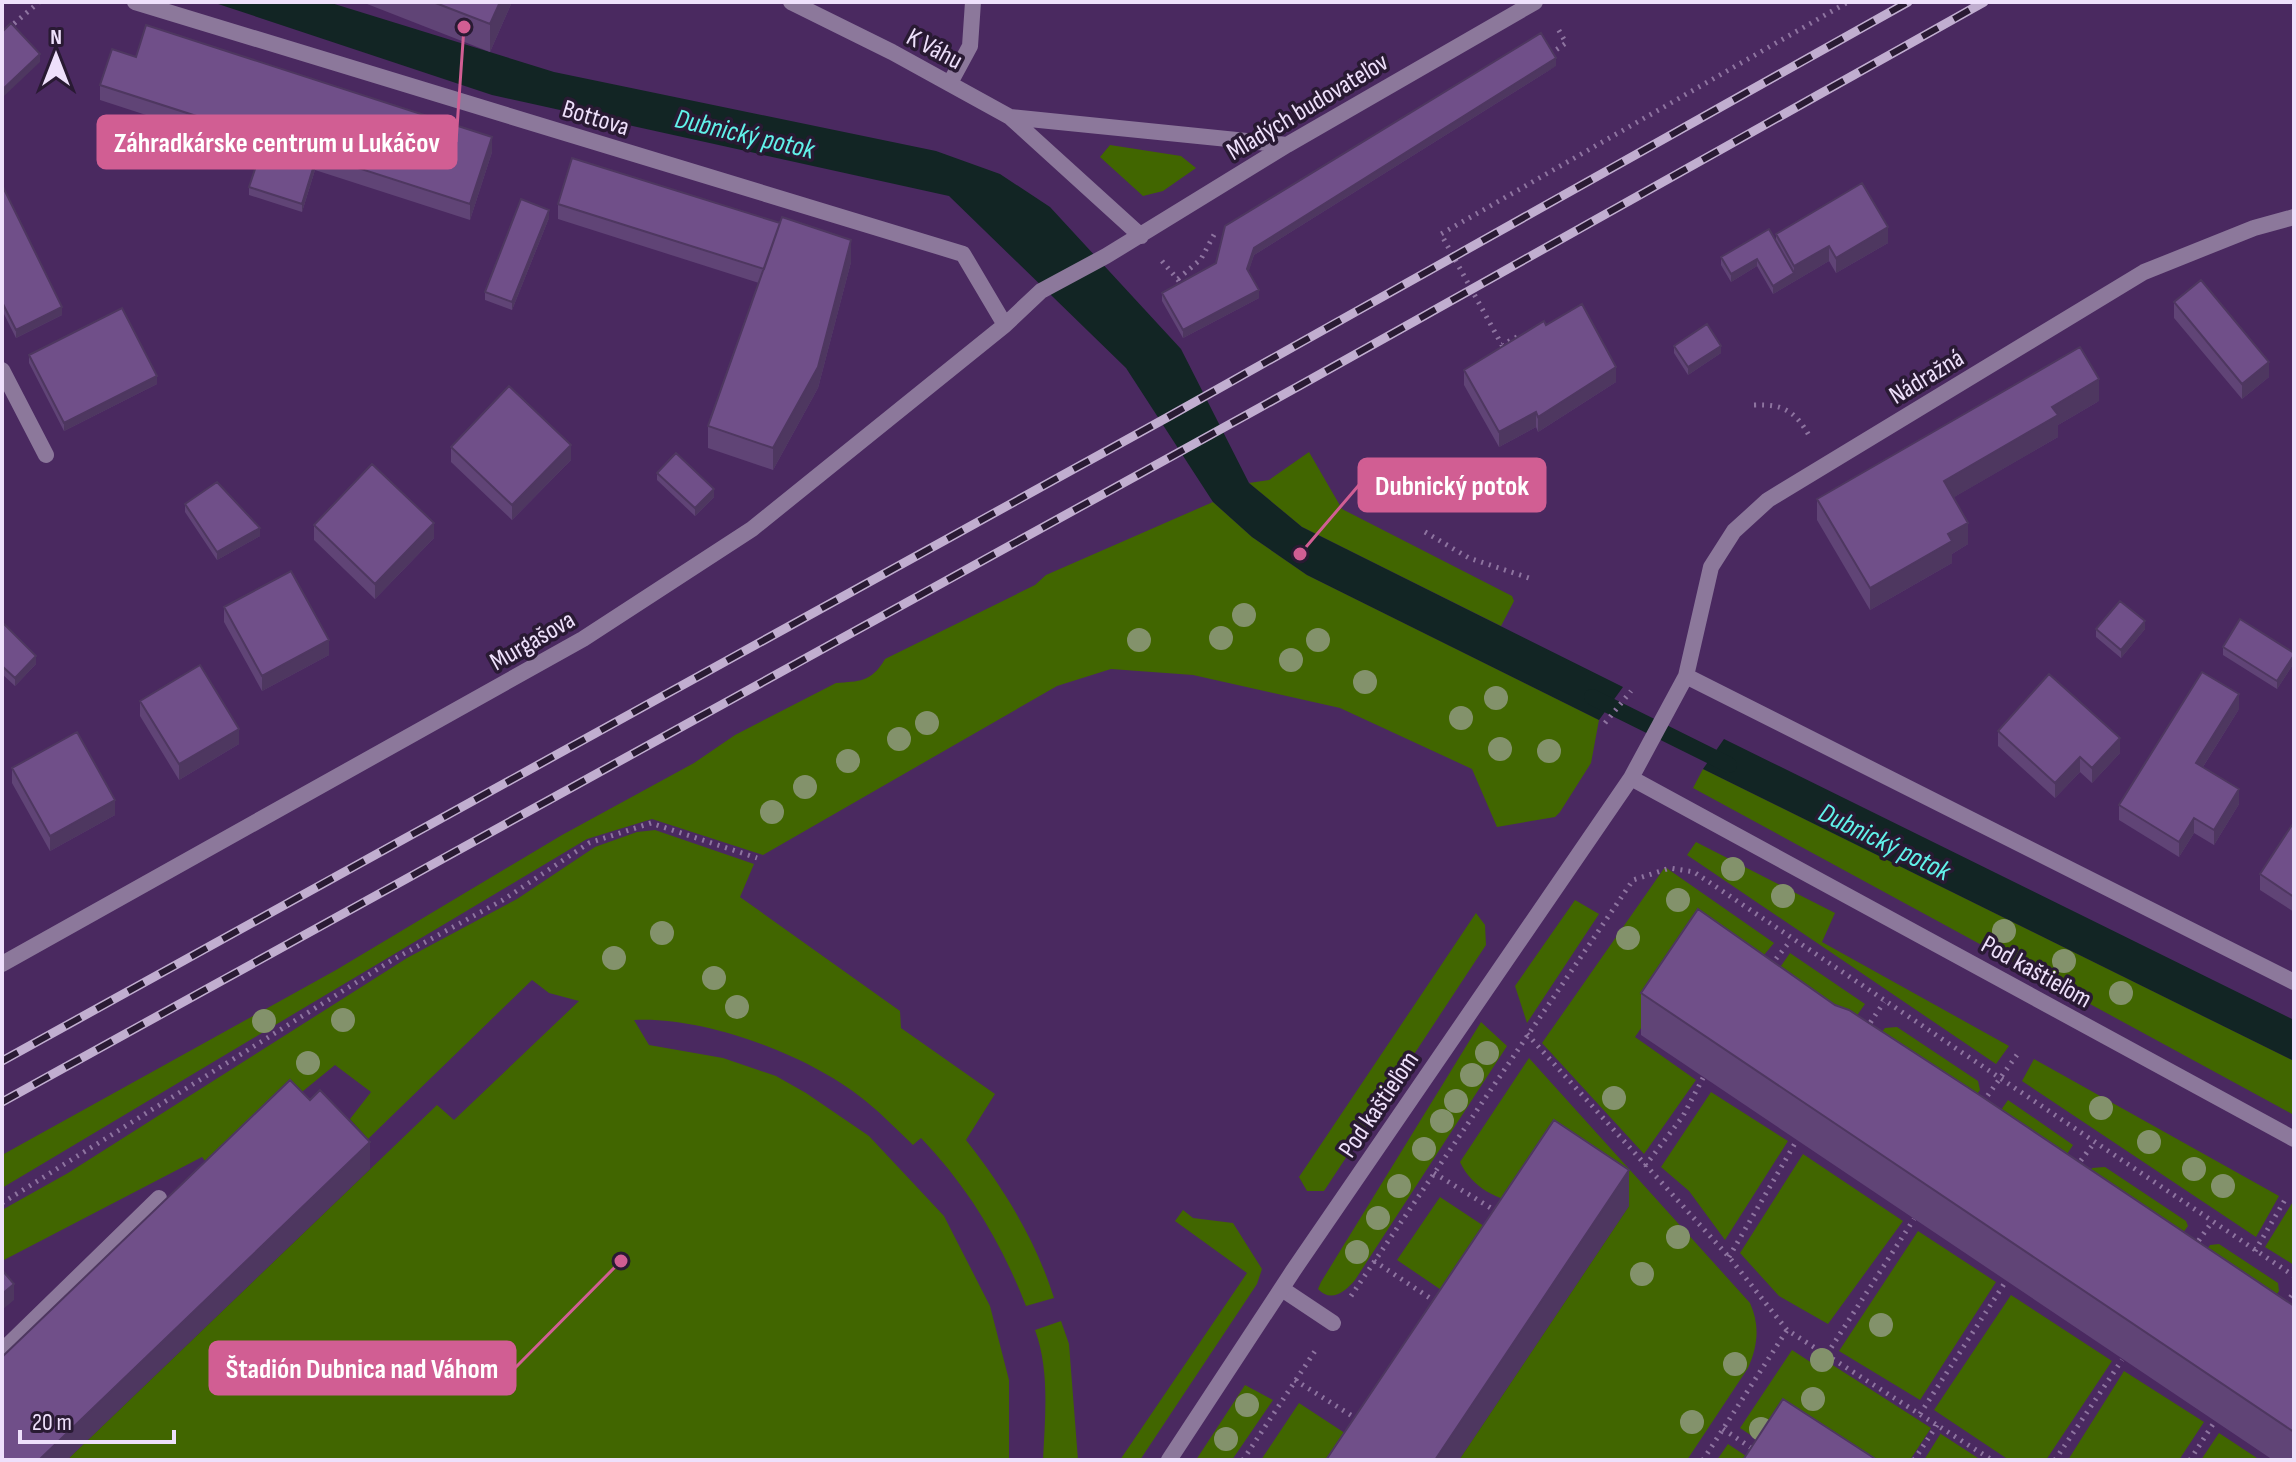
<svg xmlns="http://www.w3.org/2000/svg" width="2296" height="1462" font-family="'Sofia Sans Condensed',sans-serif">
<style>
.grass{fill:#416600}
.water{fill:#122524}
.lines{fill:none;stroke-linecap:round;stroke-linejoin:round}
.stream{stroke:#122524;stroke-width:16}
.path{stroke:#8e74a0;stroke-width:5;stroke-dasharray:2 6;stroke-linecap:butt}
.service{stroke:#8c789b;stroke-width:16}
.minor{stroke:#8c789b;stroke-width:16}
.rail-casing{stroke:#c1aed0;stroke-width:9}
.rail{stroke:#291a33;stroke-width:6;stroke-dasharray:18;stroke-linecap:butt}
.tree{fill:#83926b}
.wall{fill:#604476}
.shaded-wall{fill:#4e3760}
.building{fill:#704f89;stroke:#4e3760;stroke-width:2}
.labels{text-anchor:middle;stroke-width:7;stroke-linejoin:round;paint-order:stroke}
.street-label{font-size:26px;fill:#eee0fb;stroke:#291a33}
.water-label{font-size:28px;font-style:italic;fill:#61f2ea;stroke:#291a33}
.leader{fill:none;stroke:#d15e93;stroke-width:3}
.callout-dot{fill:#d15e93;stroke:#291a33;stroke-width:3}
.callout{fill:#d15e93;stroke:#d15e93;stroke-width:3}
.callout-label{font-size:28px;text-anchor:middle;font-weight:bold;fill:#fff}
</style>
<rect width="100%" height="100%" fill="#4a2960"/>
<!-- grass -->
<path class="grass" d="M 1110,145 L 1181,156 L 1196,168 L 1163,191 L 1143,196 L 1100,157 Z
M 1309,452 L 1342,509 L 1512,596 L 1514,601 L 1501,626 L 1302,527 L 1249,483 L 1269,480 Z
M 1213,502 L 1252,537 L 1307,575 L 1599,720 L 1591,763 L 1560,812 L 1555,817 L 1497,827 L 1472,769 L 1340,708 L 1193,675 L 1111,669 L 1057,686 L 763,855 L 652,819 L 587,839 L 2,1188 L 2,1155 L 336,970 L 562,835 L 694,763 L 735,735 L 836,683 C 859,681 871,683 885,659 L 1035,585 L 1046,575 Z
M 1703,769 L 2294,1061 L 2294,1115 L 1693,788 Z
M 655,830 L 754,864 L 740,897 L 900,1011 L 901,1028 L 995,1094 L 966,1140 C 1003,1187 1036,1240 1054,1298 L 1026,1306 C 1001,1242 968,1187 921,1138 L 913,1145 C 898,1131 884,1116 868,1103 C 813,1056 705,1016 634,1020 L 649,1045 L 723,1058 L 776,1076 L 806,1093 L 869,1136 L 944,1216 L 990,1306 L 1009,1380 L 1009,1460 L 67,1460 L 437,1105 L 454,1120 L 579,1001 L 549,993 L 532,980 L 368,1139 L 350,1119 L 371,1092 L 335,1065 L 210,1167 L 202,1157 L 2,1261 L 2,1210 L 68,1173 L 407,958 L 517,899 L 595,847 L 637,832 Z
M 1696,842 L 1835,913 L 1822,942 L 2009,1046 L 1996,1064 L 1687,855 Z
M 1665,867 L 1774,943 L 1744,979 L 1696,948 L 1635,1037 L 1696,1080 L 1644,1154 L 1542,1043 Z
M 1575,900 L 1599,914 L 1527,1023 L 1515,986 Z
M 1476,913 L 1485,925 L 1486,945 L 1324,1191 L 1307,1191 L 1299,1177 Z
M 1790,953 L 1865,1004 L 1835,1047 L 1760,996 Z
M 1481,1022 L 1507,1046 L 1355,1280 C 1345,1292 1331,1303 1318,1289 L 1321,1282 Z
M 1897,1027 L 1978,1081 L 1980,1090 L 1956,1123 L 1860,1059 L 1885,1028 Z
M 1529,1058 L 1750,1303 C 1760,1325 1758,1346 1748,1368 L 1687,1460 L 1459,1460 L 1629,1206 C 1576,1206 1487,1220 1460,1162 Z
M 2034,1059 L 2279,1196 L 2256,1237 L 2022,1081 Z
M 1711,1092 L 1788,1141 L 1725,1240 L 1689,1191 L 1661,1167 Z
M 2008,1100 L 2073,1145 L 2047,1184 L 1981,1139 Z
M 1803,1154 L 1903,1221 L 1828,1324 L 1779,1296 L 1740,1253 Z
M 2105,1167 L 2186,1221 L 2188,1226 L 2163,1260 L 2071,1198 L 2092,1168 Z
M 1440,1197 L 1499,1236 L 1456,1300 L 1397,1260 Z
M 2294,1200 L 2294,1265 L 2265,1247 Z
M 1183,1210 L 1193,1218 L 1233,1223 L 1262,1269 L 1257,1284 L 1140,1460 L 1120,1460 L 1247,1273 L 1175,1221 Z
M 1918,1231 L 1996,1282 L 1920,1400 L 1839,1351 Z
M 2219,1244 L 2278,1283 L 2279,1291 L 2256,1324 L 2188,1277 L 2210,1245 Z
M 2011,1295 L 2112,1361 L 2046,1460 L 2009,1460 L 1934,1410 Z
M 1061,1321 L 1069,1344 L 1078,1460 L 1043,1460 C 1045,1417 1050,1371 1035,1330 Z
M 1792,1350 L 1812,1363 L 1817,1355 L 1931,1428 L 1910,1460 L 1844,1460 L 1767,1446 L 1740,1428 Z
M 2124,1371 L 2204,1422 L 2179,1460 L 2068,1460 Z
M 1245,1385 L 1273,1400 L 1232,1460 L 1196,1460 Z
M 1299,1403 L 1360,1443 L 1349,1460 L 1261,1460 Z
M 1941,1433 L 1941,1434 L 1981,1460 L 1924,1460 Z
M 2219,1433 L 2260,1460 L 2201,1460 Z
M 1728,1444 L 1752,1460 L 1717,1460 Z"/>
<!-- water -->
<path class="water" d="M 212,2 L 328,2 L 554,72 L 936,151 L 1000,174 L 1050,207 L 1181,349 L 1249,483 L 1302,527 L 1623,687 L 1599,720 L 1307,575 L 1252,537 L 1213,502 L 1126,368 L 949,196 L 492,95 Z
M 1724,739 L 2294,1020 L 2294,1061 L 1703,769 Z"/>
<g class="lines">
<!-- stream -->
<path class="stream" d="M 1592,697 L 1729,765"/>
<!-- path -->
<path class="path" d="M 2,34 L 39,2
M 1550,54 L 1566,43 L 1557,27
M 1162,261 L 1179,281
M 1178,279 L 1201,259 L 1216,231
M 1517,337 L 1502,345 L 1441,234 L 1848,2
M 1754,405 C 1784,404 1795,411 1810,437
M 1425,532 L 1469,558 L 1529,578
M 1605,723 L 1631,691
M 1771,965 L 1791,940
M 1866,1029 L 1884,1002
M 1527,1034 L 1729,1257 L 1787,1330 L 1992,1460
M 1983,1102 L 2019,1052
M 1645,1166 L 1683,1116 L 1703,1078
M 2076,1167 L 2094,1143
M 1434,1173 L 1499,1213
M 2,1203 L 394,959 L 503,900 L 589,843 L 651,823 L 757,858
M 2194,1247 L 2212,1222
M 2255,1251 L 2286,1198
M 1729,1257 L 1797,1140
M 1374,1261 L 1436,1302
M 1351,1296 L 1633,880 L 1670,868 L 1694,872 L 2294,1276
M 2286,1304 L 2294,1292
M 1827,1354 L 1914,1219
M 1295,1380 L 1357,1419
M 1920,1414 L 2006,1281
M 1723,1429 L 1756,1451
M 1243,1460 L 1315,1351
M 1703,1460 L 1787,1330
M 1914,1460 L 1937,1425
M 2055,1460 L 2122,1360
M 2190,1460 L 2215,1421"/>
<!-- service -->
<path class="service" d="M 2,370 L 46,455
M 1282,1289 L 1333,1323
M 2,1351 L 159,1198"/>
<!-- minor -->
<path class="minor" d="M 135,2 L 963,254 L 1005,325
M 791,2 L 892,52 L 1010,117 L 1141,236
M 950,83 L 970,46 L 973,2
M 1010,117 L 1287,145
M 1686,676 L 2294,982
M 1631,778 L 2294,1139
M 2,964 L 583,639 L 752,529 L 1005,325 L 1041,291 L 1106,256 L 1287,145 L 1535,2
M 1169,1460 L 1293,1271 L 1631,778 L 1686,676 L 1711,567 L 1734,531 L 1768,500 L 2144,272 L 2254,228 L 2294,217"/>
<defs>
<path id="rail" d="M 2,1061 L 1168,417 L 1908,2
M 2,1102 L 1299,386 L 1984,2"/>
</defs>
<!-- rail casing -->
<use href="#rail" class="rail-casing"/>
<!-- rail -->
<use href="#rail" class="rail"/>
</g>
<!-- trees -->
<g class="tree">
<circle cx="1244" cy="615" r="12"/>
<circle cx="1221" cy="638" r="12"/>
<circle cx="1139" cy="640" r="12"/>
<circle cx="1318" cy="640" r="12"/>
<circle cx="1291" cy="660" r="12"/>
<circle cx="1365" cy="682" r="12"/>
<circle cx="1496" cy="698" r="12"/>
<circle cx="1461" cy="718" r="12"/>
<circle cx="927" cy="723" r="12"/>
<circle cx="899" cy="739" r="12"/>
<circle cx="1500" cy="749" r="12"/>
<circle cx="1549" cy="751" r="12"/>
<circle cx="848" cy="761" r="12"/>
<circle cx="805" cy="787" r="12"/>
<circle cx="772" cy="812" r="12"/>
<circle cx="1733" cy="869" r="12"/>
<circle cx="1783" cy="896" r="12"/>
<circle cx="1678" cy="900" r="12"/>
<circle cx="2004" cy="931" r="12"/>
<circle cx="662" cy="933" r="12"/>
<circle cx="1628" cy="938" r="12"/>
<circle cx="614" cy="958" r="12"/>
<circle cx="2064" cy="961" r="12"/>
<circle cx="714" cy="978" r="12"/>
<circle cx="2121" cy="993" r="12"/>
<circle cx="737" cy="1007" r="12"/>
<circle cx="343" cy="1020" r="12"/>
<circle cx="264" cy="1021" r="12"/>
<circle cx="1487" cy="1053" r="12"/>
<circle cx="308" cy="1063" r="12"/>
<circle cx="1472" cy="1075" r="12"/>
<circle cx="1614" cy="1098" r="12"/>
<circle cx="1456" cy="1101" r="12"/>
<circle cx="2101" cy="1108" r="12"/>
<circle cx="1442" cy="1121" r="12"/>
<circle cx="2149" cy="1142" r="12"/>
<circle cx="1424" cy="1149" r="12"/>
<circle cx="2194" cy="1169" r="12"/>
<circle cx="1399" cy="1186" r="12"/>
<circle cx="2223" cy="1186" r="12"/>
<circle cx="1378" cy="1218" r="12"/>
<circle cx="1678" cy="1237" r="12"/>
<circle cx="1357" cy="1252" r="12"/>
<circle cx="1642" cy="1274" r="12"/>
<circle cx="1881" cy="1325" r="12"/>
<circle cx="1822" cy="1360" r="12"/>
<circle cx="1735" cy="1364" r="12"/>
<circle cx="1813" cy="1399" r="12"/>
<circle cx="1247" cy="1405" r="12"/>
<circle cx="1692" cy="1422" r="12"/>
<circle cx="1761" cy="1429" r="12"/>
<circle cx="1226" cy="1439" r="12"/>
</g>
<!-- wall -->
<path class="wall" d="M 362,2 L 512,2 L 490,52 Z
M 136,57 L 492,152 L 470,220 L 315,170 L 302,212 L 249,195 L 249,187 L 260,152 L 100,100 L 100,85 Z
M 1556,66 L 1254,255 L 1248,272 L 1259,298 L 1183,338 L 1162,301 L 1162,293 L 1216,263 Z
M 2,185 L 62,315 L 16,338 L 2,310 Z
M 558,204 L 851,262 L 818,388 L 773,470 L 708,448 L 708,426 L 759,283 L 558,219 Z
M 549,218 L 512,310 L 485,300 L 485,292 Z
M 1776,234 L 1888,243 L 1836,273 L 1829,261 L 1773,294 L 1757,266 L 1731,282 L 1721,265 L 1721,257 L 1776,241 Z
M 2174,302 L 2269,377 L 2242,399 L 2174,318 Z
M 1546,325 L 1616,382 L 1538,432 L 1536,427 L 1499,447 L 1464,385 L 1464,370 Z
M 1674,346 L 1721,353 L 1688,375 L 1674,353 Z
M 29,355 L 157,384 L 64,431 L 29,363 Z
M 2099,401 L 2058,425 L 2058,437 L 1954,497 L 1968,544 L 1952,554 L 1952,563 L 1870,610 L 1817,520 L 1817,499 Z
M 451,447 L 571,460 L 512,520 L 451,462 Z
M 657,473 L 714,497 L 695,516 L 657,480 Z
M 185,504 L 260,536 L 217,560 L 185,512 Z
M 314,525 L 434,538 L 375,599 L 314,540 Z
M 224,607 L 329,655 L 262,691 L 224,622 Z
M 2,622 L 36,664 L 15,686 L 2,674 Z
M 2096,629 L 2145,629 L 2121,658 L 2096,637 Z
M 2223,647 L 2294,653 L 2294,663 L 2277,689 L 2223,655 Z
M 140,701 L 239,744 L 179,780 L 140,716 Z
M 2239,709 L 2203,767 L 2239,804 L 2214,845 L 2194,833 L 2179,857 L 2119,820 L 2119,805 Z
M 1998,731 L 2120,753 L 2092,783 L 2080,772 L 2055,798 L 1998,746 Z
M 12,768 L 115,815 L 50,851 L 12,783 Z
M 2294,822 L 2294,912 L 2260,890 L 2260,874 Z
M 1641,993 L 1835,1005 L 2294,1306 L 2294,1460 L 2273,1460 L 1641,1035 Z"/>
<!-- shaded-wall -->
<path class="shaded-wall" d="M 500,2 L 512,2 L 490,52 L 490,24 Z
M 40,54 L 40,62 L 3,97 L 3,89 Z
M 1556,58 L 1556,66 L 1254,255 L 1247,277 L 1247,269 L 1254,248 Z
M 492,137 L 492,152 L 470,220 L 470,204 Z
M 315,162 L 315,170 L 302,212 L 302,204 Z
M 549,210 L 549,218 L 512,310 L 512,302 Z
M 1888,227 L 1888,243 L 1836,273 L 1836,258 Z
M 851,240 L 851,262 L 818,388 L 773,470 L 773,448 Z
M 1829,246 L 1829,261 L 1773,294 L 1773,286 L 1794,273 L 1794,266 Z
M 1757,259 L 1757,266 L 1731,282 L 1731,274 Z
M 1259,290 L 1259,298 L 1183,338 L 1183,330 Z
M 62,307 L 62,315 L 16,338 L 16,330 Z
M 1721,346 L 1721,353 L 1688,375 L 1688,367 Z
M 2269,362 L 2269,377 L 2242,399 L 2242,384 Z
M 1616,367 L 1616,382 L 1538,432 L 1538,417 Z
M 157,376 L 157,384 L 64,431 L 64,423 Z
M 2099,379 L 2099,401 L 2058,425 L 2058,437 L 1944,503 L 1944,481 L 2052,407 Z
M 1536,412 L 1536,427 L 1499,447 L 1499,432 Z
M 571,445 L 571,460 L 512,520 L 512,505 Z
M 714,489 L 714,497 L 695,516 L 695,508 Z
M 434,523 L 434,538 L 375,599 L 375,584 Z
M 1968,523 L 1968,544 L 1952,554 L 1952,563 L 1870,610 L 1870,588 L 1948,534 Z
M 260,528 L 260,536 L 217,560 L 217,552 Z
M 2145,621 L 2145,629 L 2121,658 L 2121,650 Z
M 329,640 L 329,655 L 262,691 L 262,676 Z
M 2294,655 L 2294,663 L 2277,689 L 2277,681 Z
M 36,656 L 36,664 L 15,686 L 15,678 Z
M 2239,694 L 2239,709 L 2196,778 L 2196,763 Z
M 239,729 L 239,744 L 179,780 L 179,764 Z
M 2120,738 L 2120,753 L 2092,783 L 2092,768 Z
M 2080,757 L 2080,772 L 2055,798 L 2055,783 Z
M 2239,789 L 2239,804 L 2214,845 L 2214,830 Z
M 115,800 L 115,815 L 50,851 L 50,836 Z
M 2194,818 L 2194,833 L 2179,857 L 2179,842 Z
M 370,1142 L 370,1169 L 67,1460 L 39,1460 Z
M 1629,1170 L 1629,1206 L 1459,1460 L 1435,1460 Z
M 14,1284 L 14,1300 L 2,1310 L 2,1294 Z"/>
<!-- building -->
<path class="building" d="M 433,2 L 500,2 L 490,24 Z
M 11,23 L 40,54 L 3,89 L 2,88 L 2,32 Z
M 146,25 L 492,137 L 470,204 L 100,85 L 112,49 L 136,57 Z
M 1541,33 L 1556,58 L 1254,248 L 1247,269 L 1259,290 L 1183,330 L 1162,293 L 1216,263 L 1225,226 Z
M 263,145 L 315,162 L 302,204 L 249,187 Z
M 572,158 L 780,223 L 764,269 L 558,204 Z
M 1862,183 L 1888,227 L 1836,258 L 1829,246 L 1794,266 L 1776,234 Z
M 2,185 L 62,307 L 16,330 L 2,302 Z
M 521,199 L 549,210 L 512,302 L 485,292 Z
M 782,217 L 851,240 L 818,367 L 773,448 L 708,426 Z
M 1769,229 L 1794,273 L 1773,286 L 1757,259 L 1731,274 L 1721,257 Z
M 2201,280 L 2269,362 L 2242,384 L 2174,302 Z
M 1582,304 L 1616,367 L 1538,417 L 1536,412 L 1499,432 L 1464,370 L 1544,321 L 1546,325 Z
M 122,308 L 157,376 L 64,423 L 29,355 Z
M 1707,324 L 1721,346 L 1688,367 L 1674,346 Z
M 2080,347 L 2099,379 L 2052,407 L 2058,415 L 1944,481 L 1968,523 L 1948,534 L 1952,541 L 1870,588 L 1817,499 Z
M 509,386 L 571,445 L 512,505 L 451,447 Z
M 676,453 L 714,489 L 695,508 L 657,473 Z
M 372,464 L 434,523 L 375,584 L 314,525 Z
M 217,482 L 260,528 L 217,552 L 185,504 Z
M 291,571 L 329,640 L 262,676 L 224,607 Z
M 2120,601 L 2145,621 L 2121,650 L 2096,629 Z
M 2240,619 L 2294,653 L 2294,655 L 2277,681 L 2223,647 Z
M 2,622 L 36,656 L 15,678 L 2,666 Z
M 200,665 L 239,729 L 179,764 L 140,701 Z
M 2202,672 L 2239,694 L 2196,763 L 2239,789 L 2214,830 L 2194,818 L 2179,842 L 2119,805 Z
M 2049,674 L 2120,738 L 2092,768 L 2080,757 L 2055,783 L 1998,731 Z
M 77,732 L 115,800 L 50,836 L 12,768 Z
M 2294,822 L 2294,897 L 2260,874 Z
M 1698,909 L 1835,1005 L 1849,1010 L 1981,1096 L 2294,1306 L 2294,1432 L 1641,993 Z
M 290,1080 L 310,1100 L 320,1090 L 370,1142 L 39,1460 L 2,1460 L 2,1357 Z
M 1554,1120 L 1629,1170 L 1435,1460 L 1326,1460 Z
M 2,1270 L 14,1284 L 2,1294 Z
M 1783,1399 L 1877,1460 L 1743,1460 Z"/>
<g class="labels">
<!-- street labels -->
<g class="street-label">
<text transform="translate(935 48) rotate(28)" y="9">K Váhu</text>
<text transform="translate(1307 106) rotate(-31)" y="9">Mladých budovateľov</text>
<text transform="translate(596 117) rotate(17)" y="9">Bottova</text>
<text transform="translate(1926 376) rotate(-31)" y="9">Nádražná</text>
<text transform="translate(532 640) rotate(-30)" y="9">Murgašova</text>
<text transform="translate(2037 971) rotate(29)" y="9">Pod kaštieľom</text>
<text transform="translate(1378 1104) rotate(-56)" y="9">Pod kaštieľom</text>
</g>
<!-- water labels -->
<g class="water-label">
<text transform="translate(745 133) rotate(13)" y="10">Dubnický potok</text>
<text transform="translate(1885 841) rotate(26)" y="10">Dubnický potok</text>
</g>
</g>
<!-- callouts -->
<path class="leader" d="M464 27L456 142M1300 554L1359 485M621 1261L515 1368"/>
<g class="callout-dot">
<circle cx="464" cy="27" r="8"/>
<circle cx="1300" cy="554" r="8"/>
<circle cx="621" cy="1261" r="8"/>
</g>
<g class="callout">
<rect x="98" y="116" width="358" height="52" rx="8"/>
<rect x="1359" y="459" width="186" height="52" rx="8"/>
<rect x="210" y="1342" width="305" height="52" rx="8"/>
</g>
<g class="callout-label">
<text x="277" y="152">Záhradkárske centrum u Lukáčov</text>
<text x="1452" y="495">Dubnický potok</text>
<text x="362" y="1378">Štadión Dubnica nad Váhom</text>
</g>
<!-- border -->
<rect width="2296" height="1462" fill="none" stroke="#eee0fb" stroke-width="8"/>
<!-- north arrow -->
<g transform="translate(56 56)" stroke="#291a33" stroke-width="6" paint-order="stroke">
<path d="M0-6L14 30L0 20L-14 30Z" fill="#eee0fb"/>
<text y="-12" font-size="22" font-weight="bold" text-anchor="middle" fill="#eee0fb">N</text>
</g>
<!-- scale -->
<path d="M20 1430v12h154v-12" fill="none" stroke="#eee0fb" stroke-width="4"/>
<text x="32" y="1430" font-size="24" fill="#eee0fb" stroke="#291a33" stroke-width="6" paint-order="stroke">20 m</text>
</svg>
